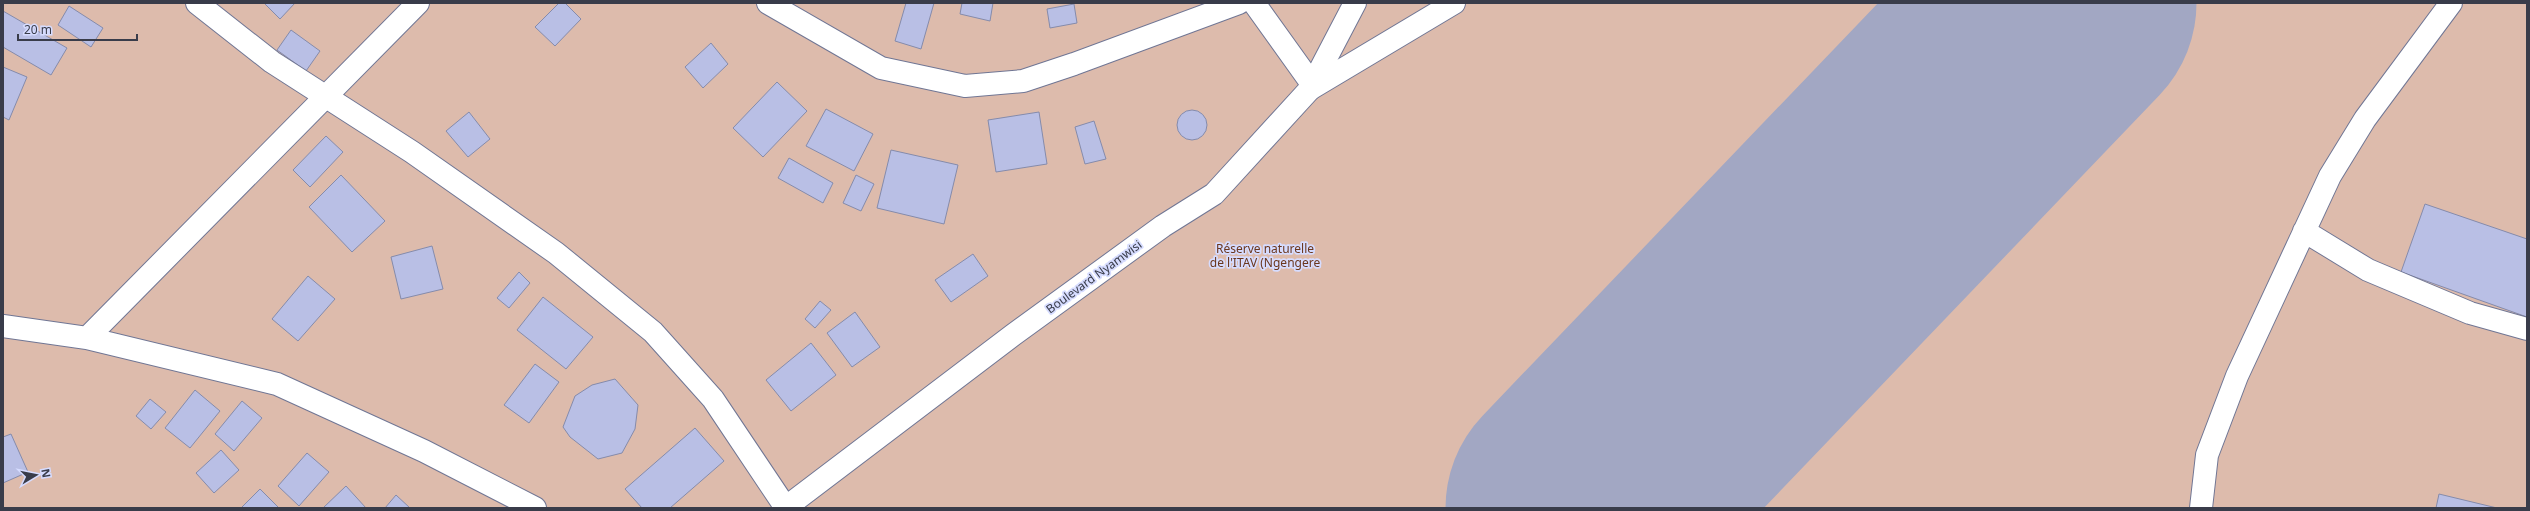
<svg xmlns="http://www.w3.org/2000/svg" width="2530" height="511" font-family="'Noto Sans',sans-serif">
<style>
.green{fill:#ddbbac}
.lines{fill:none;stroke-linecap:round;stroke-linejoin:round}
.runway{stroke:#a2a7c3;stroke-width:267}
.building{fill:#b9bfe5;stroke:#858bab}
.minor-casing{stroke:#707694;stroke-width:24}
.major-casing{stroke:#707694;stroke-width:24}
.minor{stroke:#fff;stroke-width:22}
.major{stroke:#fff;stroke-width:22}
.labels{text-anchor:middle;stroke-width:3.5;stroke-linejoin:round;paint-order:stroke}
.park-label{font-size:12px;fill:#6a361d;stroke:#d6dcff}
.street-label{font-size:12px;fill:#393c4a;stroke:#d6dcff}
</style>
<rect width="100%" height="100%" fill="#d6dcff"/>
<!-- green -->
<path class="green" d="M 3,3 L 2527,3 L 2527,508 L 3,508 Z"/>
<g class="lines">
<!-- runway -->
<path class="runway" d="M 1579,508 L 2063,3"/>
</g>
<!-- building -->
<path class="building" d="M 264,3 L 295,3 L 280,19 Z
M 559,3 L 565,3 L 581,19 L 555,46 L 535,27 Z
M 906,3 L 934,3 L 921,49 L 895,41 Z
M 962,3 L 993,3 L 990,21 L 960,14 Z
M 1074,4 L 1077,23 L 1050,28 L 1047,9 Z
M 69,6 L 103,28 L 91,47 L 58,25 Z
M 3,11 L 67,48 L 51,75 L 3,47 Z
M 291,30 L 320,51 L 306,71 L 277,50 Z
M 711,43 L 728,64 L 703,88 L 685,67 Z
M 3,67 L 27,77 L 9,120 L 3,117 Z
M 777,82 L 807,111 L 763,157 L 733,128 Z
M 826,109 L 873,134 L 854,171 L 806,146 Z
M1177 125a15 15 0 1 1 30 0a15 15 0 1 1-30 0Z
M 469,112 L 490,139 L 468,157 L 446,131 Z
M 1039,112 L 1047,164 L 996,172 L 988,120 Z
M 1094,121 L 1106,159 L 1085,164 L 1075,127 Z
M 326,136 L 343,152 L 310,187 L 293,170 Z
M 891,150 L 958,165 L 944,224 L 877,208 Z
M 789,158 L 833,183 L 823,203 L 778,178 Z
M 341,175 L 385,221 L 352,252 L 309,207 Z
M 856,175 L 874,184 L 861,211 L 843,203 Z
M 2425,204 L 2527,239 L 2527,317 L 2401,272 Z
M 432,246 L 443,289 L 401,299 L 391,257 Z
M 973,254 L 988,276 L 951,302 L 935,280 Z
M 519,272 L 530,283 L 509,308 L 497,298 Z
M 308,276 L 335,299 L 298,341 L 272,319 Z
M 543,297 L 593,337 L 566,369 L 517,330 Z
M 820,301 L 831,310 L 815,328 L 805,319 Z
M 855,312 L 880,347 L 852,367 L 827,333 Z
M 811,343 L 836,375 L 791,411 L 766,380 Z
M 535,364 L 559,382 L 529,423 L 504,405 Z
M 615,379 L 638,405 L 635,429 L 622,453 L 598,459 L 570,437 L 563,427 L 575,396 L 592,385 Z
M 195,390 L 220,411 L 190,448 L 165,428 Z
M 150,399 L 166,412 L 151,429 L 136,416 Z
M 242,401 L 262,418 L 234,451 L 215,434 Z
M 695,428 L 724,461 L 670,508 L 642,508 L 625,489 Z
M 11,434 L 28,472 L 3,483 L 3,437 Z
M 221,450 L 239,470 L 214,493 L 196,473 Z
M 307,453 L 329,472 L 299,506 L 278,486 Z
M 346,486 L 366,508 L 323,508 Z
M 260,489 L 279,508 L 241,508 Z
M 2439,494 L 2497,508 L 2436,508 Z
M 396,495 L 410,508 L 385,508 Z"/>
<g class="lines">
<defs>
<path id="minor" d="M 197,3 L 272,62 L 412,152 L 556,253 L 653,332 L 713,399 L 786,508
M 768,3 L 881,68 L 965,86 L 1023,81 L 1074,64 L 1239,3
M 1254,3 L 1312,84
M 1310,89 L 1454,3
M 2304,231 L 2368,270 L 2470,313 L 2527,329
M 3,326 L 87,338 L 277,384 L 424,451 L 535,508
M 87,338 L 418,3
M 2201,508 L 2207,455 L 2237,376 L 2330,176 L 2365,119 L 2451,3"/>
<path id="major" d="M 785,508 L 1013,335 L 1163,226 L 1214,194 L 1310,89 L 1355,3"/>
</defs>
<!-- minor casing -->
<use href="#minor" class="minor-casing"/>
<!-- major casing -->
<use href="#major" class="major-casing"/>
<!-- minor -->
<use href="#minor" class="minor"/>
<!-- major -->
<use href="#major" class="major"/>
</g>
<g class="labels">
<!-- park labels -->
<g class="park-label">
<text x="1265" y="253">Réserve naturelle<tspan x="1265" dy="14">de l'ITAV (Ngengere</tspan></text>
</g>
<!-- street labels -->
<g class="street-label">
<text transform="translate(1094 277) rotate(-36)" y="4">Boulevard Nyamwisi</text>
</g>
</g>
<!-- border -->
<rect width="2530" height="511" fill="none" stroke="#393c4a" stroke-width="8"/>
<!-- north arrow -->
<g transform="translate(36 475) rotate(80)" stroke="#d6dcff" stroke-width="3" paint-order="stroke">
<path d="M0-3L7 15L0 10L-7 15Z" fill="#393c4a"/>
<text y="-6" font-size="11" font-weight="bold" text-anchor="middle" fill="#393c4a">N</text>
</g>
<!-- scale -->
<path d="M18 34v6h119v-6" fill="none" stroke="#393c4a" stroke-width="2"/>
<text x="24" y="34" font-size="12" fill="#393c4a" stroke="#d6dcff" stroke-width="3" paint-order="stroke">20 m</text>
</svg>
